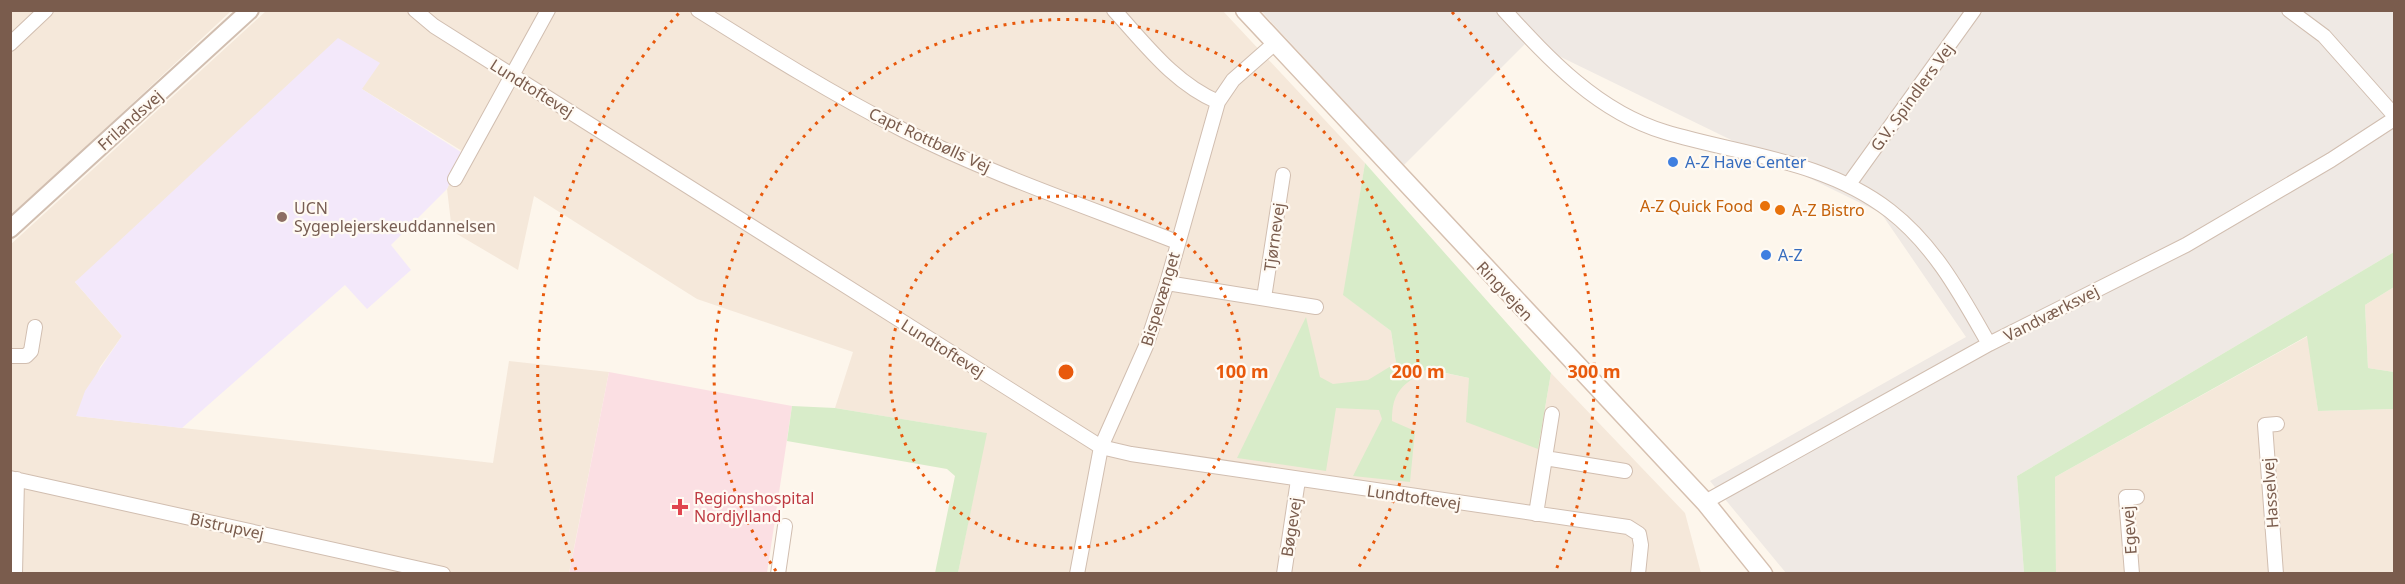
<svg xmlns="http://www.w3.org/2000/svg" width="2405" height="584" font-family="'Noto Sans',sans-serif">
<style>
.residential{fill:#f5e8da}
.industrial{fill:#efe9e4}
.education{fill:#f3e8fa}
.medical{fill:#fbdfe3}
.green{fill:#d8ecc9}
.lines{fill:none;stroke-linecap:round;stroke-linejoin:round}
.minor-casing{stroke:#d1beb0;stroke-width:16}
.tertiary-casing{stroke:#d1beb0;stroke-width:20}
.secondary-casing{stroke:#d6c0b0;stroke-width:21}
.minor{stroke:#fff;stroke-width:14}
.tertiary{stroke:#fff;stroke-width:16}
.secondary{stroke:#fff;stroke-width:18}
.ring{fill:none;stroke:#e8590c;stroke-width:3;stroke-dasharray:3 6}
.shop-dot{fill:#3f7fe0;stroke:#fffaf3;stroke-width:2}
.food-dot{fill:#e8710a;stroke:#fffaf3;stroke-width:2}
.education-dot{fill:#8d6e63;stroke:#fffaf3;stroke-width:2}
.health-dot{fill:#e0444e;stroke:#fffaf3;stroke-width:2}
.labels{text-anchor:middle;stroke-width:4.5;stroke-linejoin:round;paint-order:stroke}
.street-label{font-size:16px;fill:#7a5c4d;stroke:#fffaf3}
.shop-label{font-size:16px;fill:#366cbe;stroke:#fffaf3;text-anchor:start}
.food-label{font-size:16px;fill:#c56008;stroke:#fffaf3;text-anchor:end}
.education-label{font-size:16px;fill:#785e54;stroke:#fffaf3;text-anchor:start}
.health-label{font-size:16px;fill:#be3a42;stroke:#fffaf3;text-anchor:start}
.centre{fill:#e8590c;stroke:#fffaf3;stroke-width:3}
.ring-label{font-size:18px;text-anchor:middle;font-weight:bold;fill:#e8590c;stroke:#fffaf3;stroke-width:4.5;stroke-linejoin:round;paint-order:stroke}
</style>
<rect width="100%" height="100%" fill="#fdf6ec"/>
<!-- residential -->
<path class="residential" d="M 11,11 L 231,11 L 11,217 Z
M 266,11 L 1223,11 L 1365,163 L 1344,295 L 1391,331 L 1396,363 L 1469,378 L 1538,449 L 1551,373 L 1685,513 L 1701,573 L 958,573 L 986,433 L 835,408 L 853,352 L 697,299 L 534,196 L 518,270 L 452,231 L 447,189 L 462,151 L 362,89 L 75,282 L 122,336 L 100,367 L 77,416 L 493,463 L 509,361 L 609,372 L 569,573 L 11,573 L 10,245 Z
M 2394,287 L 2394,372 L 2368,368 L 2365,305 Z
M 2308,336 L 2318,411 L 2394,409 L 2394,573 L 2056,573 L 2055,477 Z"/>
<!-- industrial -->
<path class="industrial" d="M 1261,11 L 2394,11 L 2394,252 L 2017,476 L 2024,573 L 1786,573 L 1710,481 L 1966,337 L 1881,213 L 1528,41 L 1404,165 Z"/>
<!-- education -->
<path class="education" d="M 338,38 L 380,63 L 362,89 L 464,154 L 447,189 L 391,245 L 411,270 L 367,309 L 345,285 L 182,428 L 76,416 L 85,391 L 122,336 L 75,282 Z"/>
<!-- medical -->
<path class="medical" d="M 609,372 L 792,406 L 767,573 L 569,574 Z"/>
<!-- green -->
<path class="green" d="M 1365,163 L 1551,373 L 1538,449 L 1466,422 L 1469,378 L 1427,369 C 1403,385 1392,390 1392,421 L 1415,431 L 1410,482 L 1353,476 L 1382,419 L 1379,410 L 1336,408 L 1326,471 L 1237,458 L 1306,317 L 1320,377 L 1333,384 L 1368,380 L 1396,363 L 1391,331 L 1343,295 Z
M 2394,252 L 2394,287 L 2365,305 L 2368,368 L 2394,372 L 2394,409 L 2318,411 L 2307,336 L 2055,477 L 2056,573 L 2024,573 L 2017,476 Z
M 792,406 L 835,408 L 987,433 L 958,573 L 935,573 L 955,476 L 947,469 L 787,441 Z"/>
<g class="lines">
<defs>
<path id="minor" d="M 415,10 L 434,26 L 1101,447 L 1131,454 L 1628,527 L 1639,534 L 1641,545 L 1638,574
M 698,10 C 765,52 832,94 903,130 C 990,174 1085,206 1177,242
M 1114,10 C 1146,45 1174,83 1218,102
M 1504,10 C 1550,60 1598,112 1665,132 C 1741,155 1824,160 1890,211 C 1935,246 1961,295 1989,344
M 2289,10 L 2324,36 L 2394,115
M 10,44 L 46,10
M 455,179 L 548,10
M 1849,184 L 1974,10
M 1167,283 L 1316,307
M 1264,298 L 1283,175
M 10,356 L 26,356 L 31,351 L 35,327
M 1545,458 L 1625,471
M 10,478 L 443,574
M 1705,502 L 1989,344 L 2186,245 L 2331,160 L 2394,119
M 1536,514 L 1552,414
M 15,574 L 17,479
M 778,574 L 785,526
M 1077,574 L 1101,447 L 1146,346 L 1167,283 L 1218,102 L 1233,80 L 1275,43
M 1284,574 L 1298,480
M 2132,574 L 2126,497 L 2137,497
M 2276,574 L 2265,425 L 2277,424"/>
<path id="tertiary" d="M 10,229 L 250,10"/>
<path id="secondary" d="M 1245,10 L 1705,502 L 1763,574"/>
</defs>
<!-- minor casing -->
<use href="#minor" class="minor-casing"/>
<!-- tertiary casing -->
<use href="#tertiary" class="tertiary-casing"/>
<!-- secondary casing -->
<use href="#secondary" class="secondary-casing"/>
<!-- minor -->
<use href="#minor" class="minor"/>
<!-- tertiary -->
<use href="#tertiary" class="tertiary"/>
<!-- secondary -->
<use href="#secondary" class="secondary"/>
</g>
<!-- distance rings -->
<g class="ring">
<circle cx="1066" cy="372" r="176"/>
<path d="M776 571A352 352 0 1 1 1356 571"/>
<path d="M576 570A528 528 0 0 1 680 12M1452 12A528 528 0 0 1 1556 570"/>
</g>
<!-- markers -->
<g class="shop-dot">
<circle cx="1673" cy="162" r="6"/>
<circle cx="1766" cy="255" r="6"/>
</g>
<g class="food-dot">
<circle cx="1765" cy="206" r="6"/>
<circle cx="1780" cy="210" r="6"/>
</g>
<circle class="education-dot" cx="282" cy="217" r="6"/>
<path class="health-dot" d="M677 498h6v6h6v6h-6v6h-6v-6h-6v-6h6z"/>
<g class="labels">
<!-- street labels -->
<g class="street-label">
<text transform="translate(532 88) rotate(32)" y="6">Lundtoftevej</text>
<text transform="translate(1912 97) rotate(-54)" y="6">G.V. Spindlers Vej</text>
<text transform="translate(130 120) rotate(-42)" y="6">Frilandsvej</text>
<text transform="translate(930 140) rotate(25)" y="6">Capt Rottbølls Vej</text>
<text transform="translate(1274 237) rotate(-82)" y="6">Tjørnevej</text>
<text transform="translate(1505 291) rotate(47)" y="6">Ringvejen</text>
<text transform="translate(1160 299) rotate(-73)" y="6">Bispevænget</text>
<text transform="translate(2051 313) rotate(-27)" y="6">Vandværksvej</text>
<text transform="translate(943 348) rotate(32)" y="6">Lundtoftevej</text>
<text transform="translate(2270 493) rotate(-94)" y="6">Hasselvej</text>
<text transform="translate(1414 497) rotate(8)" y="6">Lundtoftevej</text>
<text transform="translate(227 526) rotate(12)" y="6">Bistrupvej</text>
<text transform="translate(1291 527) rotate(-81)" y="6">Bøgevej</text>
<text transform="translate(2129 530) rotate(-94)" y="6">Egevej</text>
</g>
<!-- shop labels -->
<g class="shop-label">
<text x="1685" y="168">A-Z Have Center</text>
<text x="1778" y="261">A-Z</text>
</g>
<!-- food labels -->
<g class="food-label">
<text x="1753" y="212">A-Z Quick Food</text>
<text x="1792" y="216" text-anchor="start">A-Z Bistro</text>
</g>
<!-- education labels -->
<g class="education-label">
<text x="294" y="214">UCN<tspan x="294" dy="18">Sygeplejerskeuddannelsen</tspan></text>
</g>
<!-- health labels -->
<g class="health-label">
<text x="694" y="504">Regionshospital<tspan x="694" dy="18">Nordjylland</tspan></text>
</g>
</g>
<circle cx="1066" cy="372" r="9" class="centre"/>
<g class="ring-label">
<text x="1242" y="378">100 m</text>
<text x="1418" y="378">200 m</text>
<text x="1594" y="378">300 m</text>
</g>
<!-- border -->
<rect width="2405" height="584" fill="none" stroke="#7a5c4d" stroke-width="24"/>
</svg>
